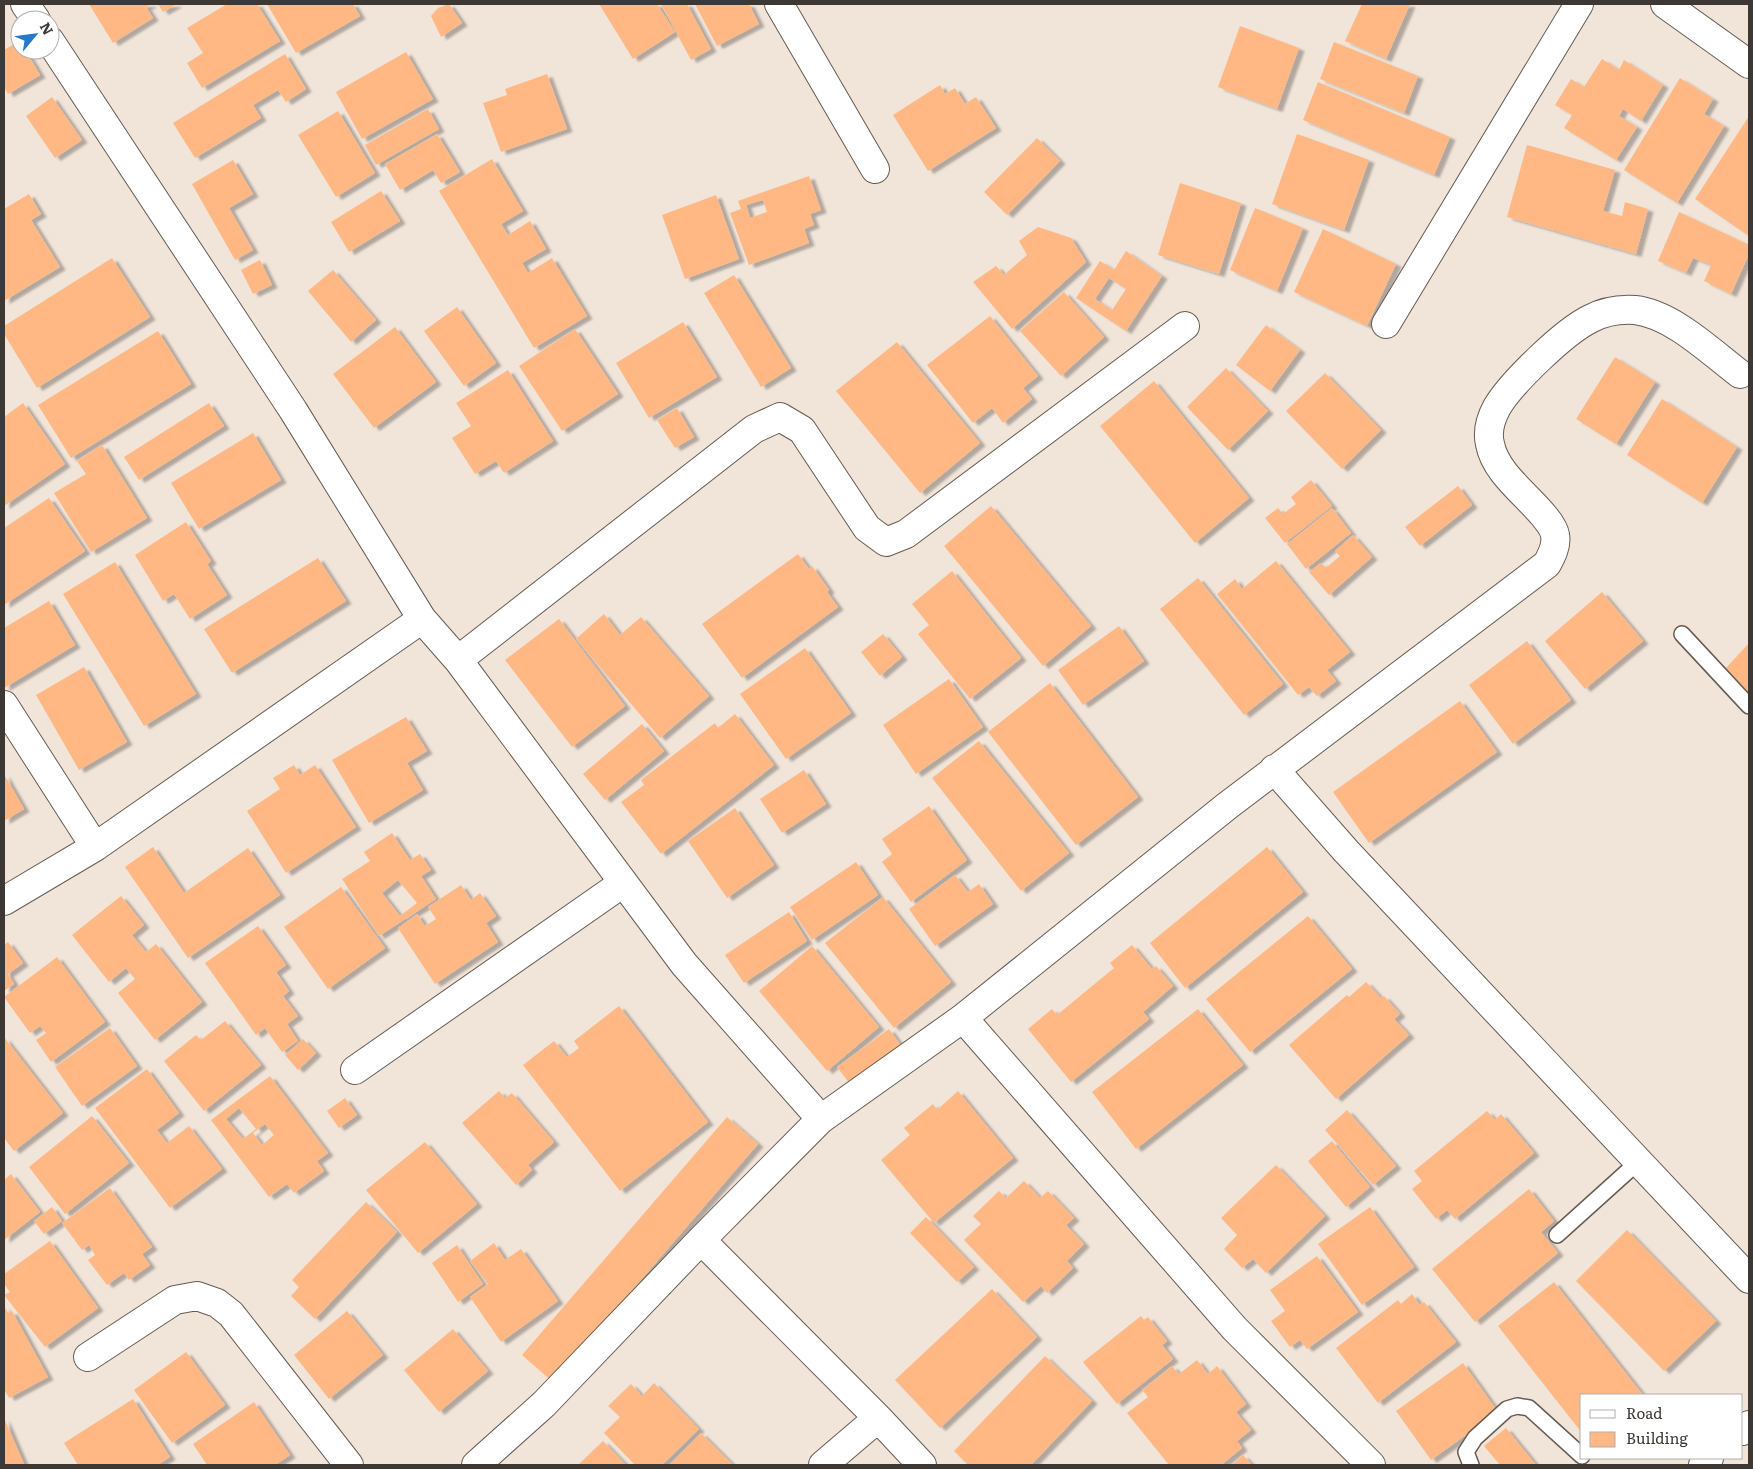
<svg xmlns="http://www.w3.org/2000/svg" width="1753" height="1469" font-family="Literata,serif">
<style>
.building{fill:#ffb884;fill-rule:evenodd;filter:url(#shadow)}
.lines{fill:none;stroke-linecap:round;stroke-linejoin:round}
.service-casing{stroke:#675c52;stroke-width:18}
.minor-casing{stroke:#675c52;stroke-width:30}
.service{stroke:#fff;stroke-width:15}
.minor{stroke:#fff;stroke-width:28}
</style>
<defs>
<filter id="shadow"><feDropShadow dx="5.5" dy="3" stdDeviation="1" flood-color="#0004"/></filter>
</defs>
<rect width="100%" height="100%" fill="#f1e4d9"/>
<!-- building -->
<path class="building" d="M 89,4 L 152,4 L 146,7 L 153,18 L 113,43 Z
M 158,4 L 177,4 L 163,12 Z
M 227,4 L 257,4 L 280,41 L 202,88 L 187,63 L 203,53 L 187,28 Z
M 267,4 L 353,4 L 360,16 L 296,53 Z
M 449,4 L 462,23 L 441,37 L 431,16 L 438,8 Z
M 599,4 L 657,4 L 675,32 L 633,59 Z
M 661,4 L 687,4 L 711,49 L 691,60 Z
M 695,4 L 749,4 L 759,24 L 717,46 Z
M 1362,4 L 1410,4 L 1386,59 L 1345,41 Z
M 1240,26 L 1299,48 L 1277,109 L 1218,87 Z
M 19,41 L 20,50 L 25,50 L 40,75 L 8,94 L 4,87 L 4,50 Z
M 1334,42 L 1418,76 L 1404,113 L 1320,79 Z
M 406,52 L 433,99 L 362,139 L 336,92 Z
M 285,54 L 306,89 L 286,102 L 278,90 L 253,105 L 261,118 L 195,158 L 173,123 Z
M 1602,59 L 1619,70 L 1624,60 L 1663,85 L 1641,121 L 1623,109 L 1619,116 L 1637,127 L 1616,160 L 1564,128 L 1572,115 L 1555,105 L 1571,79 L 1584,87 Z
M 547,74 L 567,129 L 501,152 L 483,103 L 507,95 L 505,89 Z
M 1680,78 L 1713,99 L 1704,114 L 1724,126 L 1677,203 L 1624,170 Z
M 1318,82 L 1450,137 L 1434,175 L 1303,120 Z
M 940,85 L 945,94 L 955,88 L 965,104 L 976,97 L 996,128 L 928,171 L 893,115 Z
M 52,97 L 82,140 L 55,158 L 26,116 Z
M 428,109 L 439,129 L 376,165 L 365,145 Z
M 338,111 L 375,173 L 336,197 L 298,135 Z
M 1749,116 L 1749,236 L 1695,199 Z
M 437,134 L 460,172 L 441,183 L 433,170 L 400,190 L 385,164 Z
M 1297,134 L 1369,160 L 1344,230 L 1272,204 Z
M 1037,138 L 1060,161 L 1007,215 L 984,192 Z
M 1527,145 L 1615,170 L 1603,211 L 1622,216 L 1625,202 L 1648,209 L 1636,254 L 1507,217 Z
M 492,159 L 523,211 L 501,224 L 508,235 L 530,221 L 546,249 L 522,263 L 528,273 L 552,258 L 587,316 L 534,348 L 439,191 Z
M 233,160 L 253,194 L 229,208 L 253,250 L 235,260 L 192,184 Z
M 809,176 L 821,210 L 810,214 L 814,225 L 804,229 L 809,243 L 749,265 L 730,213 L 741,209 L 738,201 ZM 763,200 L 767,212 L 750,218 L 746,205 Z
M 1180,183 L 1241,203 L 1219,274 L 1158,255 Z
M 381,191 L 400,221 L 349,252 L 331,222 Z
M 29,194 L 41,214 L 31,220 L 60,267 L 4,301 L 4,209 Z
M 716,195 L 739,259 L 685,279 L 662,215 Z
M 1255,208 L 1303,228 L 1277,291 L 1230,270 Z
M 1679,212 L 1749,245 L 1749,254 L 1731,294 L 1704,281 L 1711,265 L 1693,258 L 1686,273 L 1658,261 Z
M 1038,227 L 1071,238 L 1086,262 L 1012,329 L 973,282 L 996,266 L 1004,275 L 1027,255 L 1019,241 Z
M 1323,229 L 1396,264 L 1367,326 L 1294,292 Z
M 1126,251 L 1162,276 L 1126,331 L 1076,298 L 1100,261 L 1114,270 ZM 1109,278 L 1126,289 L 1112,310 L 1095,299 Z
M 112,258 L 150,317 L 37,388 L 4,334 L 4,326 Z
M 260,260 L 272,285 L 253,294 L 241,270 Z
M 333,270 L 376,320 L 351,342 L 308,291 Z
M 734,275 L 791,368 L 761,387 L 704,293 Z
M 1064,292 L 1104,337 L 1061,376 L 1020,331 Z
M 457,307 L 496,363 L 464,386 L 424,331 Z
M 990,316 L 1038,376 L 1023,388 L 1032,399 L 1003,423 L 992,408 L 973,423 L 927,365 Z
M 683,322 L 717,377 L 649,418 L 616,363 Z
M 1266,325 L 1300,350 L 1270,391 L 1236,365 Z
M 395,327 L 436,382 L 374,428 L 333,374 Z
M 575,329 L 618,394 L 562,431 L 519,366 Z
M 158,331 L 191,384 L 71,458 L 38,405 Z
M 897,342 L 980,443 L 920,493 L 836,391 Z
M 1615,357 L 1655,382 L 1616,444 L 1576,419 Z
M 1226,368 L 1268,411 L 1228,450 L 1187,407 Z
M 508,370 L 553,441 L 504,473 L 496,461 L 475,474 L 452,438 L 471,426 L 456,403 Z
M 1325,373 L 1381,430 L 1342,469 L 1286,411 Z
M 1154,381 L 1249,498 L 1195,543 L 1100,426 Z
M 1662,399 L 1737,447 L 1702,503 L 1627,455 Z
M 23,403 L 65,464 L 4,506 L 4,417 Z
M 209,403 L 224,426 L 139,480 L 124,457 Z
M 677,408 L 694,437 L 675,448 L 657,420 Z
M 253,433 L 281,480 L 199,529 L 171,483 Z
M 102,445 L 147,518 L 91,552 L 54,493 L 86,474 L 77,461 Z
M 1311,480 L 1332,506 L 1285,543 L 1265,518 L 1278,508 L 1283,514 L 1296,504 L 1291,497 Z
M 1458,486 L 1472,505 L 1420,546 L 1405,527 Z
M 49,498 L 85,551 L 4,605 L 4,528 Z
M 991,506 L 1091,626 L 1043,666 L 944,546 Z
M 1332,508 L 1351,533 L 1306,569 L 1287,544 Z
M 186,522 L 211,561 L 207,564 L 227,595 L 190,619 L 174,594 L 163,601 L 135,555 Z
M 1353,535 L 1372,557 L 1329,595 L 1309,572 L 1321,563 L 1326,568 L 1340,556 L 1335,551 Z
M 798,554 L 809,569 L 812,566 L 829,590 L 827,592 L 838,607 L 742,678 L 702,624 Z
M 318,558 L 346,601 L 232,673 L 204,629 Z
M 1276,561 L 1350,652 L 1327,670 L 1336,681 L 1317,696 L 1309,687 L 1298,695 L 1217,594 L 1235,579 L 1242,589 Z
M 115,562 L 196,694 L 144,726 L 63,594 Z
M 952,571 L 1021,658 L 970,699 L 918,634 L 929,625 L 912,604 Z
M 1198,578 L 1283,684 L 1244,715 L 1160,609 Z
M 1602,592 L 1643,641 L 1585,689 L 1545,641 Z
M 49,601 L 75,645 L 4,688 L 4,628 Z
M 604,614 L 620,635 L 641,617 L 709,696 L 660,738 L 576,639 Z
M 559,619 L 625,706 L 572,747 L 505,660 Z
M 1119,626 L 1144,661 L 1083,705 L 1058,670 Z
M 883,634 L 902,657 L 880,676 L 861,652 Z
M 1527,641 L 1571,700 L 1513,744 L 1469,685 Z
M 1749,643 L 1749,693 L 1725,669 Z
M 805,648 L 851,713 L 786,759 L 740,694 Z
M 84,667 L 127,742 L 79,770 L 36,695 Z
M 949,679 L 983,727 L 916,774 L 883,725 Z
M 1050,683 L 1138,797 L 1076,845 L 988,732 Z
M 1460,701 L 1497,752 L 1369,843 L 1333,792 Z
M 735,714 L 774,765 L 661,854 L 621,802 L 644,785 L 641,780 L 715,723 L 718,728 Z
M 406,717 L 427,751 L 407,763 L 423,790 L 369,823 L 332,760 Z
M 642,724 L 664,751 L 605,800 L 583,774 Z
M 979,741 L 1069,853 L 1021,891 L 932,778 Z
M 294,765 L 300,775 L 315,765 L 356,827 L 286,873 L 247,811 L 280,789 L 273,778 Z
M 804,770 L 826,804 L 782,833 L 760,799 Z
M 4,774 L 24,809 L 4,821 Z
M 929,806 L 967,860 L 911,902 L 882,862 L 892,854 L 882,839 Z
M 735,808 L 774,865 L 727,898 L 688,841 Z
M 392,833 L 410,860 L 420,854 L 431,870 L 421,876 L 436,899 L 379,936 L 342,879 L 370,861 L 364,852 ZM 398,880 L 417,903 L 400,916 L 382,893 Z
M 153,847 L 184,893 L 248,848 L 280,895 L 188,958 L 125,867 Z
M 1267,847 L 1303,892 L 1185,988 L 1150,943 Z
M 856,862 L 878,895 L 812,940 L 790,907 Z
M 955,875 L 968,892 L 979,884 L 993,904 L 935,946 L 909,909 Z
M 461,885 L 471,900 L 480,893 L 496,916 L 486,923 L 498,942 L 435,984 L 398,928 L 417,914 L 425,926 L 436,919 L 428,907 Z
M 341,887 L 385,948 L 328,989 L 284,927 Z
M 121,896 L 144,925 L 132,935 L 146,952 L 156,944 L 202,1002 L 155,1040 L 118,993 L 135,979 L 126,968 L 109,982 L 72,935 Z
M 883,897 L 951,982 L 894,1028 L 825,943 Z
M 789,912 L 807,941 L 744,983 L 725,955 Z
M 1308,916 L 1352,969 L 1250,1052 L 1206,999 Z
M 258,926 L 286,965 L 276,972 L 289,991 L 283,996 L 298,1016 L 287,1024 L 298,1041 L 282,1052 L 265,1028 L 256,1035 L 205,963 Z
M 8,942 L 23,963 L 8,974 L 14,984 L 4,991 L 4,945 Z
M 1132,945 L 1152,969 L 1156,966 L 1173,986 L 1143,1012 L 1149,1019 L 1071,1082 L 1028,1029 L 1052,1009 L 1057,1015 L 1114,968 L 1110,963 Z
M 812,946 L 879,1027 L 827,1071 L 759,991 Z
M 57,957 L 105,1022 L 51,1062 L 36,1040 L 46,1033 L 40,1026 L 30,1033 L 4,997 Z
M 1366,982 L 1381,998 L 1384,996 L 1400,1014 L 1394,1019 L 1409,1035 L 1336,1099 L 1289,1045 L 1347,995 L 1349,997 Z
M 619,1006 L 708,1122 L 620,1191 L 523,1065 L 554,1041 L 567,1057 L 579,1048 L 574,1041 Z
M 1198,1009 L 1243,1065 L 1136,1149 L 1092,1092 Z
M 225,1021 L 261,1065 L 204,1111 L 164,1061 L 196,1035 L 201,1040 Z
M 110,1028 L 137,1066 L 82,1106 L 55,1067 Z
M 889,1029 L 904,1050 L 853,1088 L 837,1067 Z
M 4,1037 L 63,1113 L 14,1151 L 4,1138 Z
M 303,1039 L 316,1053 L 298,1070 L 285,1055 Z
M 147,1069 L 179,1113 L 157,1130 L 167,1143 L 189,1126 L 222,1169 L 170,1208 L 95,1108 Z
M 270,1076 L 328,1153 L 317,1161 L 324,1171 L 294,1193 L 287,1184 L 269,1197 L 211,1120 ZM 239,1108 L 256,1129 L 243,1139 L 226,1119 ZM 265,1124 L 274,1135 L 262,1145 L 253,1133 Z
M 499,1091 L 505,1098 L 512,1093 L 554,1142 L 528,1165 L 532,1170 L 516,1185 L 462,1123 Z
M 958,1091 L 1013,1158 L 934,1223 L 881,1160 L 910,1135 L 904,1128 L 933,1104 L 937,1110 Z
M 345,1098 L 357,1115 L 339,1128 L 327,1111 Z
M 1347,1110 L 1396,1166 L 1373,1185 L 1325,1130 Z
M 1487,1111 L 1495,1120 L 1501,1114 L 1534,1153 L 1455,1219 L 1447,1210 L 1436,1219 L 1412,1189 L 1422,1181 L 1414,1171 Z
M 92,1116 L 129,1163 L 65,1214 L 29,1167 Z
M 727,1117 L 758,1144 L 553,1382 L 522,1355 Z
M 1332,1141 L 1370,1187 L 1346,1207 L 1308,1161 Z
M 425,1142 L 477,1204 L 418,1253 L 366,1190 Z
M 1276,1165 L 1325,1216 L 1266,1273 L 1253,1259 L 1242,1268 L 1224,1249 L 1237,1235 L 1221,1218 Z
M 11,1174 L 40,1212 L 4,1240 L 4,1180 Z
M 1024,1181 L 1040,1198 L 1048,1191 L 1074,1218 L 1066,1225 L 1084,1244 L 1067,1261 L 1073,1268 L 1047,1293 L 1041,1286 L 1023,1302 L 964,1240 L 981,1224 L 973,1216 L 999,1191 L 1006,1198 Z
M 110,1188 L 152,1247 L 142,1254 L 150,1265 L 129,1280 L 124,1273 L 107,1285 L 88,1260 L 95,1255 L 89,1245 L 82,1250 L 62,1223 Z
M 1529,1189 L 1554,1221 L 1541,1232 L 1558,1253 L 1475,1322 L 1432,1269 Z
M 366,1202 L 397,1232 L 315,1319 L 291,1296 L 299,1287 L 292,1280 Z
M 52,1207 L 62,1221 L 44,1234 L 34,1221 Z
M 1370,1207 L 1414,1267 L 1362,1305 L 1318,1244 Z
M 926,1217 L 974,1267 L 957,1282 L 910,1233 Z
M 1627,1230 L 1716,1321 L 1664,1371 L 1576,1281 Z
M 50,1241 L 98,1308 L 45,1347 L 4,1295 L 10,1292 L 4,1284 L 4,1274 Z
M 494,1243 L 505,1260 L 521,1249 L 558,1301 L 501,1342 L 470,1297 L 488,1284 L 470,1261 Z
M 457,1245 L 483,1284 L 458,1302 L 432,1263 Z
M 1317,1256 L 1358,1312 L 1307,1349 L 1300,1340 L 1290,1347 L 1271,1321 L 1285,1311 L 1270,1290 Z
M 1554,1282 L 1643,1395 L 1582,1395 L 1582,1433 L 1498,1326 Z
M 992,1289 L 1037,1337 L 940,1428 L 895,1380 Z
M 1412,1294 L 1420,1305 L 1424,1302 L 1456,1342 L 1378,1403 L 1336,1348 L 1398,1300 L 1401,1304 Z
M 4,1306 L 8,1313 L 12,1311 L 48,1377 L 9,1398 L 4,1389 Z
M 347,1311 L 383,1355 L 329,1399 L 294,1355 Z
M 1141,1316 L 1144,1320 L 1148,1317 L 1167,1341 L 1162,1345 L 1173,1359 L 1117,1404 L 1083,1362 Z
M 453,1329 L 488,1371 L 439,1412 L 404,1370 Z
M 186,1352 L 225,1405 L 172,1443 L 134,1390 Z
M 1045,1356 L 1092,1401 L 1031,1465 L 968,1465 L 954,1451 Z
M 1197,1360 L 1208,1374 L 1217,1366 L 1246,1404 L 1236,1412 L 1251,1430 L 1237,1441 L 1242,1448 L 1221,1465 L 1169,1465 L 1127,1413 L 1148,1397 L 1142,1390 L 1172,1366 L 1179,1374 Z
M 1463,1363 L 1498,1412 L 1431,1460 L 1396,1411 Z
M 654,1383 L 699,1429 L 662,1465 L 635,1465 L 604,1433 L 620,1417 L 608,1406 L 631,1384 L 642,1396 Z
M 133,1399 L 170,1457 L 157,1465 L 78,1465 L 64,1443 Z
M 254,1402 L 290,1455 L 275,1465 L 207,1465 L 193,1444 Z
M 4,1418 L 24,1464 L 20,1465 L 4,1465 Z
M 1506,1428 L 1536,1465 L 1500,1465 L 1484,1446 Z
M 701,1433 L 733,1465 L 669,1465 Z
M 603,1441 L 626,1465 L 578,1465 Z
M 1243,1455 L 1252,1465 L 1232,1465 Z"/>
<g class="lines">
<defs>
<path id="service" d="M 1682,634 L 1749,706
M 1557,1235 L 1638,1162
M 1471,1465 L 1466,1452 L 1475,1438 L 1507,1409 L 1517,1406 L 1529,1408 L 1582,1456"/>
<path id="minor" d="M 25,4 L 36,20
M 779,4 L 875,169
M 1665,4 L 1749,64
M 50,41 L 293,410 L 422,619 L 458,660 L 684,964 L 821,1119
M 1386,324 L 1579,4
M 458,660 L 754,429 L 780,417 L 802,430 L 867,528 L 886,542 L 906,534 L 1185,326
M 4,705 L 95,847
M 1274,769 L 1346,851 L 1749,1279
M 4,901 L 95,847 L 422,619
M 963,1018 L 1235,1329 L 1371,1465
M 355,1070 L 623,883
M 701,1240 L 878,1418 L 922,1465
M 88,1357 L 175,1300 L 197,1296 L 217,1303 L 231,1314 L 349,1465
M 1742,1431 L 1749,1425
M 476,1465 L 544,1404 L 701,1240 L 821,1119 L 963,1018 L 1227,806 L 1547,564 C 1552,555 1557,545 1555,535 C 1554,528 1548,521 1544,516 C 1526,494 1495,472 1490,444 C 1487,432 1491,418 1497,407 C 1512,382 1564,332 1590,319 C 1603,312 1620,309 1635,310 C 1672,314 1711,352 1740,374
M 823,1465 L 878,1418
M 1703,1465 L 1709,1458"/>
</defs>
<!-- service casing -->
<use href="#service" class="service-casing"/>
<!-- minor casing -->
<use href="#minor" class="minor-casing"/>
<!-- service -->
<use href="#service" class="service"/>
<!-- minor -->
<use href="#minor" class="minor"/>
</g>
<!-- border -->
<rect width="1753" height="1469" fill="none" stroke="#3d3834" stroke-width="10"/>
<!-- legend -->
<rect x="1580" y="1394" width="162" height="65" fill="#ffffff" stroke="#b1afae"/>
<rect x="1590" y="1410" width="25" height="8" fill="#ffffff" stroke="#b1afae"/>
<text x="1626" y="1419" font-size="15" fill="#3d3834">Road</text>
<rect x="1590" y="1432" width="25" height="15" fill="#ffb884" stroke="#b1afae"/>
<text x="1626" y="1444" font-size="15" fill="#3d3834">Building</text>
<!-- north arrow -->
<g transform="translate(35 35) rotate(61)"><circle r="24" fill="#ffffff" stroke="#b1afae"/>
<path d="M0-4L9 19L0 12L-9 19Z" fill="#2679c8"/>
<text y="-8" font-size="14" font-weight="bold" text-anchor="middle" fill="#3d3834">N</text>
</g>
</svg>
